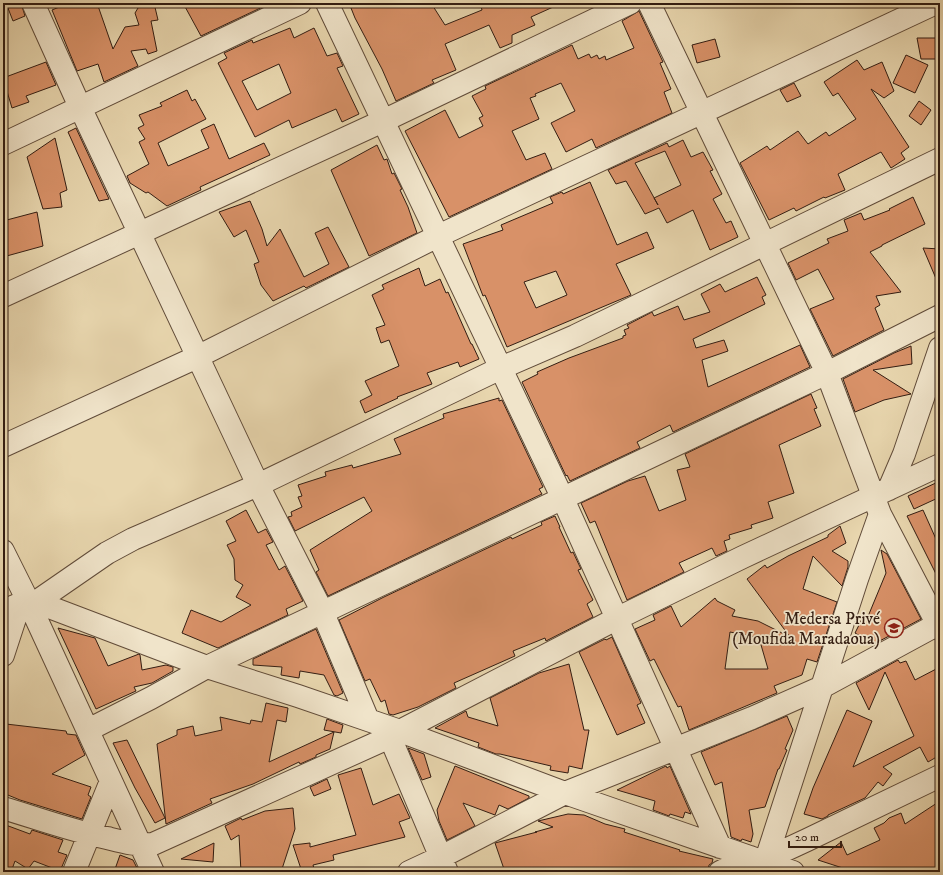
<svg xmlns="http://www.w3.org/2000/svg" width="943" height="875" font-family="'IM FELL DW Pica',serif">
<style>
.building{fill:#d89168;stroke:#331d12;fill-rule:evenodd}
.lines{fill:none;stroke-linecap:round;stroke-linejoin:round}
.minor-casing{stroke:#604b39;stroke-width:24}
.minor{stroke:#f0e4ca;stroke-width:22}
.labels{text-anchor:middle;stroke-width:3.5;stroke-linejoin:round;paint-order:stroke}
.poi-label{font-size:17px;fill:#331d12;stroke:#f0e4ca;text-anchor:end}
</style>
<rect width="100%" height="100%" fill="#e8d6ae"/>
<filter id="stains"><feTurbulence type="fractalNoise" baseFrequency=".005" numOctaves="4"/><feColorMatrix values="0 0 0 0 .2 0 0 0 0 .09 0 0 0 0 .02 0 0 0 .5 -.17"/></filter>
<radialGradient id="worn" r=".72"><stop offset=".6" stop-color="#630" stop-opacity="0"/><stop offset="1" stop-color="#630" stop-opacity=".3"/></radialGradient>
<!-- building -->
<path class="building" d="M 6,3 L 21,3 L 25,16 L 13,21 Z
M 69,3 L 97,3 L 113,49 L 125,27 L 139,25 L 135,13 L 141,3 L 154,3 L 158,20 L 151,21 L 157,51 L 148,54 L 146,49 L 131,51 L 138,66 L 104,82 L 98,64 L 77,71 L 52,10 Z
M 183,3 L 271,3 L 201,36 Z
M 349,3 L 431,3 L 445,25 L 482,10 L 480,3 L 562,3 L 531,17 L 535,25 L 512,35 L 512,43 L 500,48 L 489,25 L 445,44 L 456,70 L 432,80 L 434,83 L 396,101 L 382,69 L 355,18 Z
M 639,11 L 663,62 L 660,63 L 671,89 L 664,92 L 672,113 L 596,148 L 592,139 L 566,152 L 551,123 L 575,111 L 561,83 L 535,94 L 536,96 L 530,98 L 539,119 L 512,131 L 526,160 L 545,153 L 552,169 L 449,217 L 405,131 L 445,110 L 459,138 L 483,126 L 479,118 L 483,116 L 472,96 L 486,89 L 485,86 L 572,45 L 578,59 L 589,54 L 591,58 L 597,55 L 599,59 L 605,56 L 606,60 L 634,48 L 622,21 Z
M 290,28 L 294,38 L 314,28 L 327,56 L 337,53 L 343,66 L 337,68 L 359,114 L 342,122 L 336,109 L 292,128 L 289,120 L 255,137 L 218,63 L 227,58 L 224,53 L 252,40 L 253,43 ZM 279,64 L 291,93 L 257,110 L 242,81 Z
M 917,38 L 940,38 L 940,59 L 921,59 Z
M 715,39 L 720,57 L 697,63 L 692,45 Z
M 906,55 L 928,65 L 915,93 L 893,83 Z
M 857,60 L 864,70 L 882,62 L 894,91 L 884,98 L 871,89 L 909,147 L 901,153 L 905,159 L 891,168 L 881,152 L 838,174 L 845,190 L 825,198 L 824,197 L 796,211 L 794,208 L 769,220 L 740,163 L 767,146 L 770,150 L 798,131 L 808,144 L 826,132 L 829,136 L 856,119 L 838,93 L 833,96 L 824,82 Z
M 46,62 L 56,85 L 26,96 L 29,102 L 12,108 L 3,78 Z
M 794,83 L 801,96 L 787,102 L 780,90 Z
M 187,90 L 192,101 L 195,99 L 206,119 L 158,143 L 168,166 L 209,148 L 201,130 L 214,124 L 229,159 L 264,143 L 270,155 L 200,187 L 201,190 L 167,206 L 148,192 L 146,193 L 130,183 L 127,176 L 149,164 L 139,142 L 145,139 L 138,128 L 144,125 L 139,115 L 162,106 L 160,103 Z
M 919,101 L 931,110 L 921,125 L 909,116 Z
M 76,128 L 109,199 L 99,201 L 68,132 Z
M 55,138 L 67,190 L 60,193 L 62,207 L 43,209 L 27,157 Z
M 683,140 L 691,157 L 703,152 L 713,170 L 710,171 L 722,194 L 713,199 L 726,223 L 731,221 L 738,237 L 710,250 L 693,210 L 667,223 L 659,208 L 645,214 L 626,181 L 616,184 L 608,170 L 667,143 L 669,147 ZM 665,151 L 681,185 L 654,198 L 658,205 L 635,163 Z
M 377,145 L 384,160 L 387,159 L 392,174 L 394,173 L 402,189 L 400,190 L 408,207 L 417,233 L 369,256 L 331,170 Z
M 590,182 L 617,245 L 647,232 L 654,248 L 616,264 L 631,295 L 507,347 L 485,295 L 483,296 L 463,244 L 503,230 L 501,225 L 553,203 L 550,197 L 562,192 L 563,194 ZM 556,271 L 567,295 L 536,308 L 524,282 Z
M 913,197 L 925,224 L 882,245 L 882,246 L 870,252 L 901,292 L 876,296 L 880,305 L 875,308 L 884,330 L 833,356 L 810,309 L 834,299 L 818,269 L 796,280 L 788,263 L 829,243 L 827,239 L 848,231 L 844,220 L 861,213 L 864,220 L 890,210 L 889,209 Z
M 250,201 L 262,229 L 267,246 L 280,229 L 304,277 L 329,264 L 315,233 L 328,227 L 349,267 L 306,288 L 304,286 L 273,301 L 261,285 L 254,264 L 259,262 L 246,230 L 234,237 L 219,212 Z
M 37,212 L 43,246 L 3,257 L 3,221 Z
M 923,248 L 940,249 L 940,288 Z
M 419,268 L 425,286 L 440,279 L 446,293 L 448,292 L 471,344 L 472,344 L 479,359 L 460,367 L 458,362 L 427,373 L 432,384 L 397,397 L 398,398 L 365,413 L 360,401 L 372,395 L 365,381 L 399,366 L 389,340 L 381,343 L 376,328 L 385,325 L 372,295 L 384,289 L 382,285 Z
M 757,277 L 766,295 L 762,297 L 765,304 L 693,339 L 696,348 L 724,340 L 728,351 L 702,360 L 708,387 L 800,345 L 810,367 L 673,432 L 670,425 L 637,442 L 640,448 L 570,481 L 567,475 L 566,476 L 522,382 L 538,374 L 537,372 L 569,358 L 623,338 L 623,336 L 626,335 L 624,330 L 629,328 L 627,325 L 652,312 L 654,316 L 678,306 L 684,320 L 710,312 L 701,294 L 720,284 L 725,292 Z
M 911,346 L 912,364 L 873,370 L 911,394 L 884,400 L 855,412 L 843,379 L 894,353 Z
M 811,394 L 817,408 L 814,409 L 821,426 L 779,445 L 794,493 L 768,502 L 773,518 L 751,525 L 752,528 L 729,535 L 730,539 L 724,541 L 727,551 L 716,556 L 712,548 L 679,563 L 684,572 L 627,600 L 595,521 L 590,523 L 581,503 L 628,481 L 645,476 L 659,511 L 686,500 L 677,470 L 690,467 L 685,454 Z
M 499,398 L 499,401 L 502,400 L 543,487 L 539,489 L 542,494 L 328,596 L 316,572 L 319,570 L 310,550 L 372,511 L 364,497 L 295,531 L 288,517 L 292,516 L 291,512 L 302,507 L 298,497 L 302,496 L 298,485 L 326,476 L 325,472 L 352,465 L 353,468 L 401,454 L 394,439 L 444,418 L 443,414 Z
M 940,481 L 940,497 L 914,509 L 908,496 Z
M 246,510 L 258,533 L 266,529 L 273,542 L 266,545 L 279,570 L 285,566 L 303,601 L 286,609 L 288,615 L 218,648 L 182,633 L 191,610 L 221,622 L 251,605 L 236,597 L 243,585 L 235,580 L 234,559 L 227,545 L 236,541 L 226,521 Z
M 923,510 L 940,548 L 940,582 L 907,516 Z
M 555,516 L 560,527 L 559,527 L 571,553 L 573,552 L 581,569 L 578,570 L 593,600 L 587,604 L 593,617 L 546,641 L 545,638 L 513,651 L 515,656 L 454,683 L 456,688 L 418,707 L 393,715 L 389,714 L 385,700 L 381,702 L 370,679 L 365,681 L 339,620 L 384,597 L 511,537 L 512,539 L 542,525 L 541,522 Z
M 840,526 L 846,543 L 832,551 L 848,561 L 848,567 L 842,586 L 813,556 L 803,589 L 837,602 L 817,662 L 807,659 L 802,675 L 774,686 L 777,693 L 689,730 L 681,706 L 678,707 L 654,659 L 650,661 L 635,629 L 655,620 L 653,615 L 671,606 L 681,627 L 715,598 L 717,601 L 735,610 L 732,616 L 758,621 L 790,637 L 747,579 L 765,565 L 767,568 L 788,556 L 828,537 L 828,535 ZM 730,632 L 759,638 L 768,669 L 725,669 Z
M 881,550 L 887,554 L 921,619 L 874,644 L 855,633 L 864,615 L 867,617 L 869,614 L 886,573 Z
M 58,628 L 95,638 L 108,666 L 139,654 L 140,655 L 142,670 L 166,665 L 173,667 L 173,671 L 152,683 L 134,687 L 136,691 L 96,709 Z
M 316,629 L 343,693 L 337,696 L 334,695 L 324,675 L 300,671 L 299,678 L 281,675 L 282,667 L 253,665 L 253,659 Z
M 612,637 L 641,703 L 637,705 L 645,723 L 617,735 L 579,652 L 605,639 L 606,640 Z
M 898,660 L 900,663 L 906,661 L 915,680 L 940,667 L 940,755 L 928,762 L 920,747 L 883,767 L 892,774 L 883,786 L 878,782 L 865,798 L 828,815 L 828,816 L 822,819 L 804,814 L 813,788 L 847,710 L 872,721 L 853,767 L 914,736 L 885,672 L 869,710 L 856,683 Z
M 569,664 L 584,730 L 589,730 L 582,769 L 569,766 L 568,773 L 550,770 L 551,766 L 500,754 L 496,754 L 478,747 L 479,743 L 435,728 L 466,711 L 468,717 L 498,726 L 490,698 L 539,673 Z
M 266,703 L 288,708 L 286,722 L 277,720 L 269,762 L 334,732 L 330,749 L 316,755 L 316,757 L 300,764 L 299,762 L 253,784 L 210,799 L 212,803 L 166,824 L 157,744 L 177,735 L 177,730 L 193,726 L 195,736 L 222,730 L 220,717 L 250,724 L 251,720 L 262,722 Z
M 787,716 L 793,730 L 785,749 L 787,750 L 779,769 L 778,769 L 765,807 L 749,810 L 753,834 L 751,842 L 742,839 L 741,841 L 731,837 L 722,782 L 715,785 L 701,752 Z
M 327,719 L 343,725 L 341,733 L 324,730 Z
M 6,724 L 66,731 L 67,734 L 76,735 L 85,755 L 52,774 L 91,787 L 88,795 L 91,797 L 82,819 L 20,800 L 3,793 L 3,735 Z
M 127,740 L 165,818 L 155,823 L 135,788 L 113,743 Z
M 408,748 L 424,754 L 431,777 L 422,780 Z
M 455,766 L 529,796 L 529,798 L 508,809 L 499,805 L 495,815 L 463,803 L 475,826 L 447,840 L 439,821 L 437,810 Z
M 666,766 L 667,768 L 670,766 L 691,814 L 685,812 L 683,818 L 670,814 L 669,816 L 653,810 L 655,801 L 617,790 Z
M 361,768 L 373,805 L 399,794 L 410,818 L 399,822 L 405,837 L 333,855 L 334,860 L 313,865 L 315,872 L 302,872 L 293,845 L 310,843 L 310,847 L 356,835 L 338,775 Z
M 327,779 L 331,789 L 314,796 L 310,787 Z
M 940,801 L 940,872 L 855,872 L 818,860 L 841,842 L 847,855 L 880,840 L 874,828 L 884,823 L 889,818 L 901,813 L 905,824 Z
M 293,808 L 295,829 L 281,872 L 241,872 L 239,835 L 231,840 L 225,826 L 241,818 L 242,820 L 265,811 Z
M 568,814 L 584,815 L 605,824 L 625,829 L 624,832 L 680,850 L 679,851 L 713,859 L 712,863 L 709,865 L 708,872 L 505,872 L 495,843 L 537,832 L 535,832 L 553,827 L 538,821 Z
M 3,824 L 30,834 L 32,830 L 63,840 L 58,852 L 67,855 L 60,871 L 34,861 L 28,869 L 15,861 L 11,872 L 3,872 Z
M 214,843 L 213,862 L 181,859 Z
M 120,855 L 133,860 L 139,872 L 114,872 Z"/>
<g class="lines">
<defs>
<path id="minor" d="M 33,3 L 80,107 L 227,419 L 258,485 L 323,613 L 368,720
M 327,3 L 563,499 L 720,847
M 649,3 L 827,373 L 880,514 L 940,629
M 3,144 L 300,3
M 3,296 L 383,121 L 630,3
M 3,446 L 197,357 L 438,236 L 936,3
M 889,489 L 904,454 L 940,348
M 3,551 L 28,601 L 153,872
M 36,602 L 107,553 L 133,539 L 258,485 L 501,368 L 575,336 L 940,159
M 3,611 L 24,602 L 36,602 L 207,667 L 298,696 L 400,731 L 565,793 L 793,872
M 3,655 L 20,603
M 88,730 L 151,698 L 207,667 L 827,373 L 940,316
M 3,808 C 37,818 72,831 107,838 C 123,842 137,846 153,844 L 390,737
M 766,859 L 807,840 L 940,776
M 74,872 L 111,781
M 409,872 L 441,857 L 565,793 L 752,718 L 822,687 L 940,623
M 447,872 L 390,737 L 400,731 L 616,619 L 743,557 L 940,465
M 720,872 L 750,857
M 762,872 L 857,579 L 880,514"/>
</defs>
<!-- minor casing -->
<use href="#minor" class="minor-casing"/>
<!-- minor -->
<use href="#minor" class="minor"/>
</g>
<!-- icons -->
<defs>
<symbol id="school-ring" viewBox="-11 -11 22 22"><circle r="9.5" fill="#f0e4ca" stroke="#8f2418" stroke-width="1.5"/><path d="M0-5L7-2L0 1L-7-2ZM-4 1L0 2.5L4 1V4Q0 6-4 4Z" fill="#8f2418"/></symbol>
</defs>
<g fill-rule="evenodd">
<use href="#school-ring" x="883" y="617" width="22" height="22"/>
</g>
<g class="labels">
<!-- poi labels -->
<g class="poi-label">
<text x="880" y="624">Medersa Privé<tspan x="880" dy="20">(Moufida Maradaoua)</tspan></text>
</g>
</g>
<!-- margin -->
<rect width="943" height="875" fill="none" stroke="#e8d6ae" stroke-width="16"/>
<rect x="4" y="4" width="935" height="867" fill="none" stroke="#331d12" stroke-width="2"/>
<rect x="8" y="8" width="927" height="859" fill="none" stroke="#331d12"/>
<!-- scale -->
<path d="M789 841v6h52v-6" fill="none" stroke="#331d12" stroke-width="2"/>
<text x="795" y="841" font-size="12" fill="#331d12" stroke="#f0e4ca" stroke-width="3" paint-order="stroke">20 m</text>
<rect width="100%" height="100%" filter="url(#stains)"/>
<rect width="100%" height="100%" fill="url(#worn)"/>
</svg>
